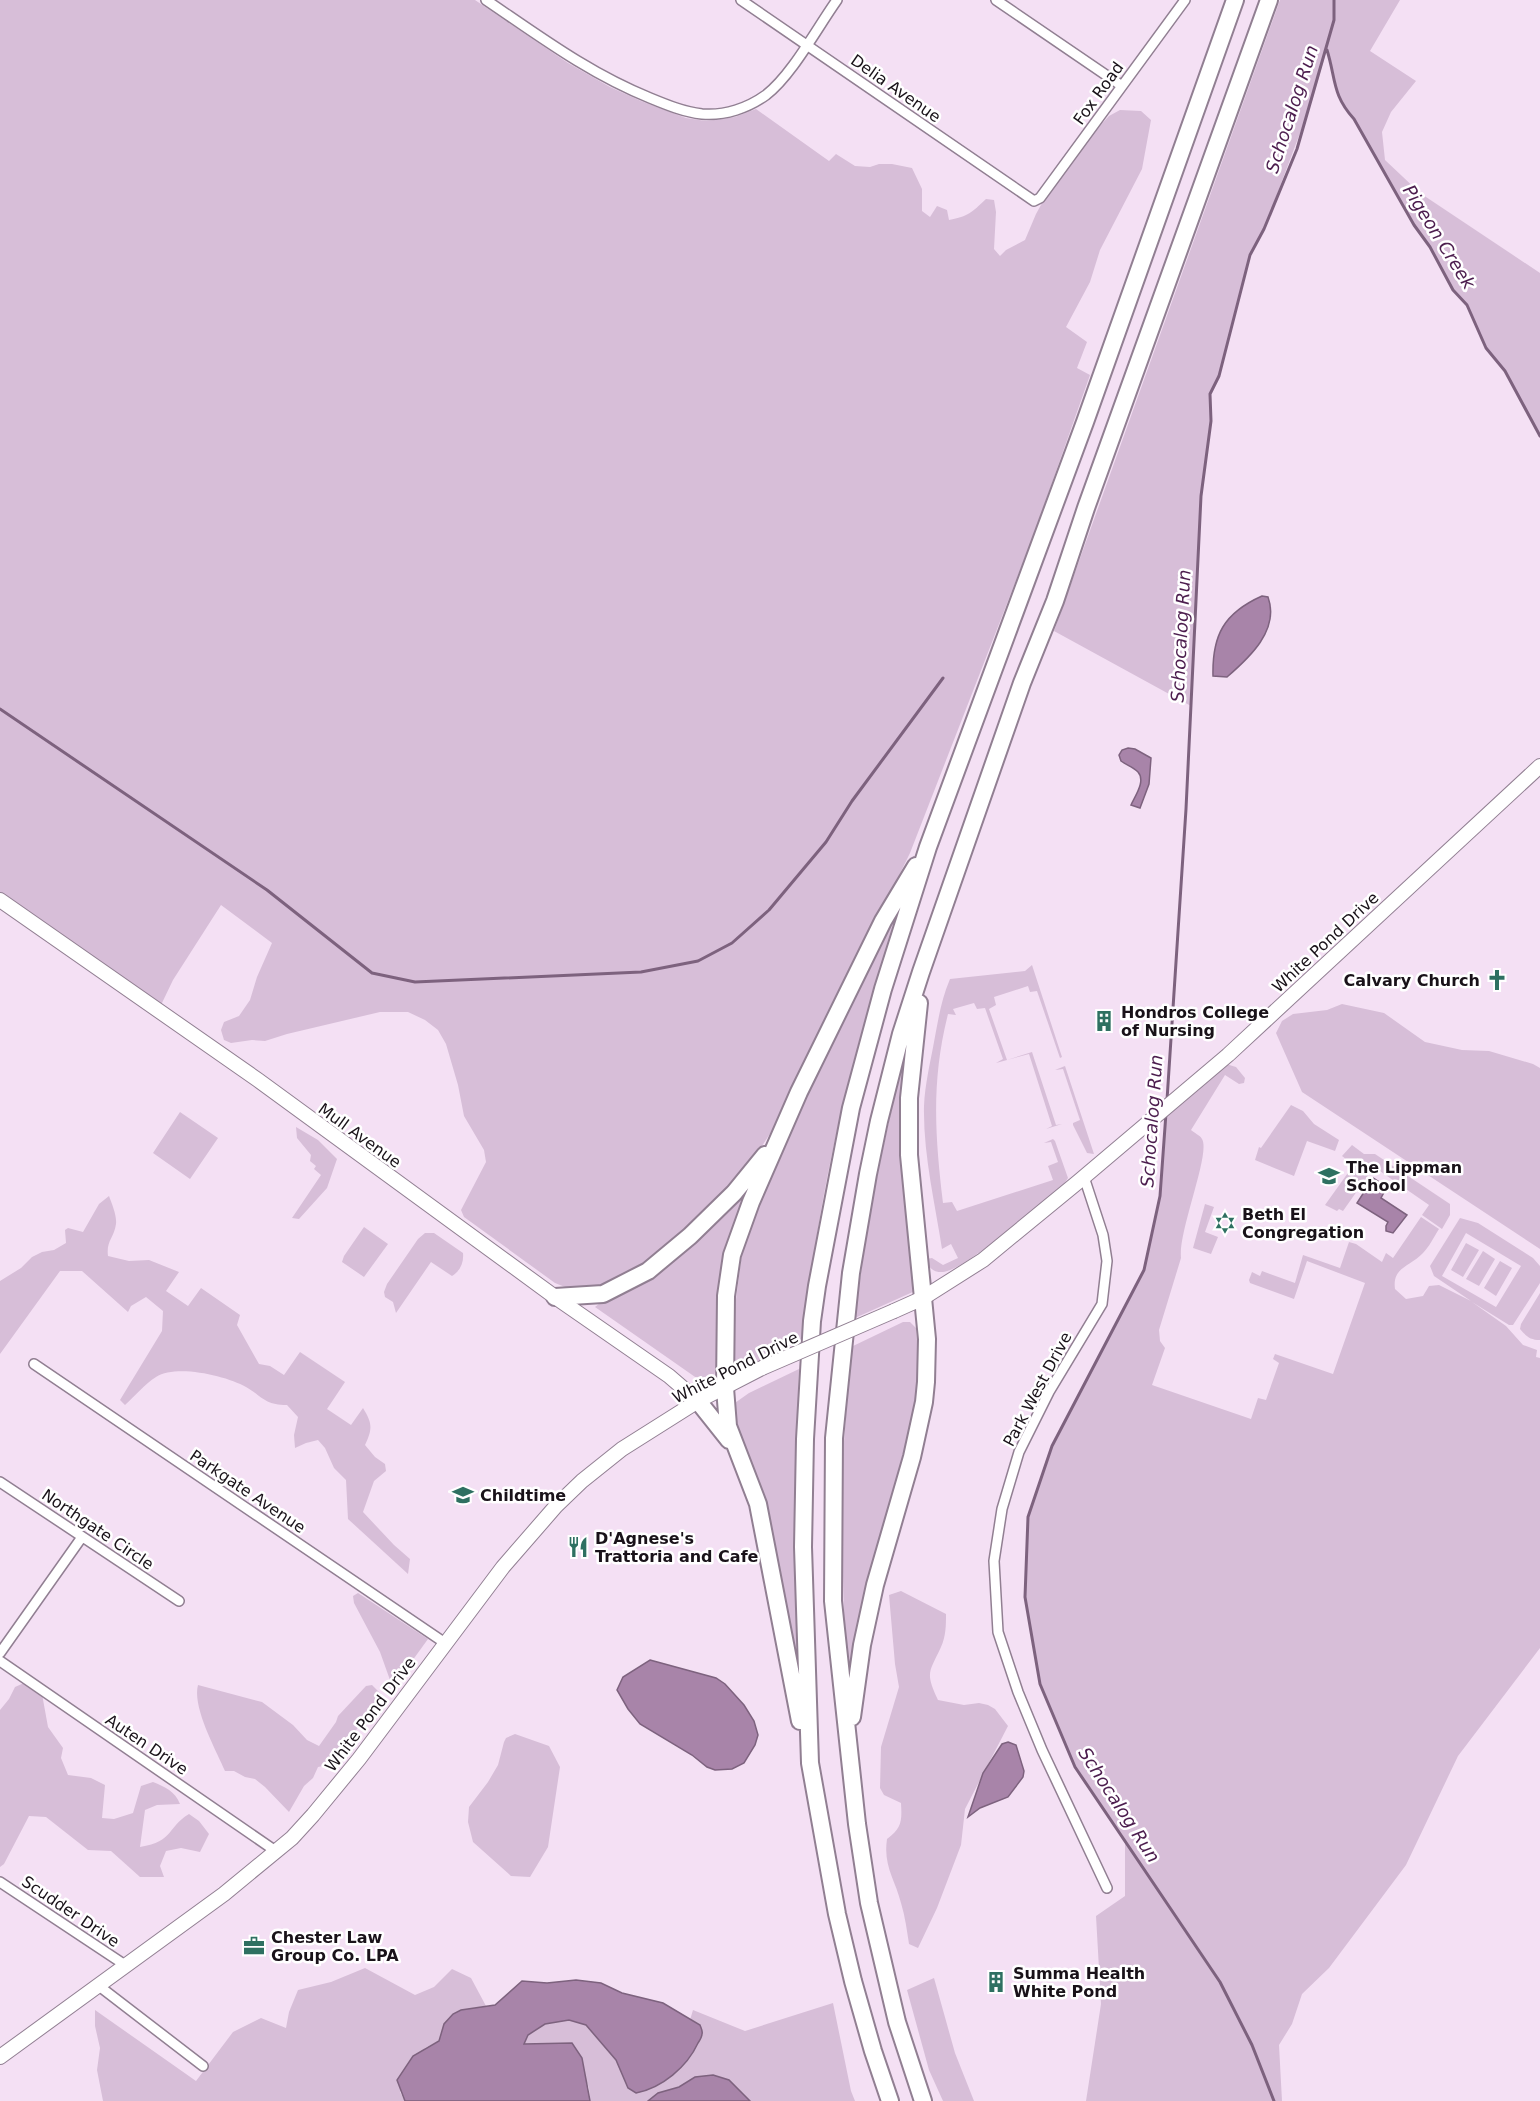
<svg xmlns="http://www.w3.org/2000/svg" width="1540" height="2101" font-family="'DejaVu Sans',sans-serif">
<style>
.green{fill:#d7bed8;fill-rule:evenodd}
.water{fill:#a884a9;stroke:#7d627e;stroke-width:1.5}
.lines{fill:none;stroke-linecap:round;stroke-linejoin:round}
.stream{stroke:#7d627e;stroke-width:3}
.street-casing{stroke:#917f92;stroke-width:12}
.secondary-casing{stroke:#917f92;stroke-width:16}
.highway-casing{stroke:#917f92;stroke-width:20}
.street{stroke:#fff;stroke-width:9}
.secondary{stroke:#fff;stroke-width:14}
.highway{stroke:#fff;stroke-width:16}
.secondary-bridge-casing{stroke:#917f92;stroke-width:16;stroke-linecap:butt}
.secondary-bridge{stroke:#fff;stroke-width:14}
.labels{text-anchor:middle;stroke-width:5;stroke-linejoin:round;paint-order:stroke}
.street-label{font-size:16px;fill:#191219;stroke:#fff}
.poi-label{font-size:16px;font-weight:bold;fill:#191219;stroke:#fff;text-anchor:start}
.water-label{font-size:18px;font-style:italic;fill:#4c1d4e;stroke:#fff}
</style>
<rect width="100%" height="100%" fill="#f4e0f4"/>
<!-- green -->
<path class="green" d="M 0,0 L 475,0 L 568,63 L 610,87 L 641,101 L 686,118 L 706,121 L 735,117 L 756,109 L 829,161 L 836,154 L 855,166 L 870,167 L 879,164 L 892,164 L 912,168 L 922,189 L 922,211 L 930,217 L 937,206 L 947,210 L 949,220 C 969,216 971,213 986,199 L 994,200 L 996,212 L 994,249 L 1000,256 L 1006,250 L 1025,240 L 1036,214 L 1053,183 L 1083,144 L 1109,116 L 1120,110 L 1141,111 L 1151,120 L 1142,169 L 1100,250 L 1090,282 L 1066,327 L 1087,342 L 1077,368 L 1090,375 L 1034,534 L 910,853 L 779,1120 L 739,1181 L 665,1251 L 598,1293 L 580,1293 L 555,1283 L 464,1217 L 461,1210 L 486,1162 L 484,1150 L 464,1116 L 458,1085 L 446,1044 L 438,1030 L 425,1020 L 408,1012 L 380,1012 L 287,1034 L 265,1041 L 252,1040 L 231,1043 L 224,1040 L 221,1030 L 224,1022 L 239,1016 L 250,1000 L 257,977 L 272,943 L 221,905 L 173,980 L 161,1005 L 0,895 Z
M 1280,0 L 1400,0 L 1370,51 L 1416,81 L 1391,112 L 1382,132 L 1385,160 L 1420,193 L 1540,273 L 1540,436 L 1505,371 L 1486,348 L 1467,305 L 1453,290 L 1430,247 L 1414,225 L 1354,119 C 1329,91 1339,78 1327,49 L 1312,101 L 1264,229 L 1250,255 L 1219,376 L 1210,394 L 1211,421 L 1201,496 L 1191,706 L 1054,631 Z
M 895,921 C 868,1004 845,1088 828,1173 C 817,1228 810,1284 801,1340 L 748,1367 L 738,1368 L 732,1363 L 735,1307 L 742,1253 L 762,1191 L 888,926 Z
M 1032,965 L 1062,1057 L 1060,1058 L 1037,991 L 1030,992 L 1028,986 L 994,997 L 996,1005 L 989,1009 L 1007,1060 L 1032,1052 L 1056,1125 L 1062,1124 L 1046,1129 L 1052,1126 L 1029,1054 L 996,1063 L 1003,1059 L 985,1008 L 977,1009 L 974,1003 L 953,1009 L 956,1015 L 948,1014 C 931,1081 935,1136 943,1203 L 952,1202 L 957,1211 L 1053,1180 L 1048,1166 L 1058,1162 L 1051,1142 L 1044,1143 L 1053,1139 L 1055,1141 L 1068,1178 L 1064,1184 C 1043,1201 966,1270 943,1272 C 933,1273 928,1267 926,1259 L 932,1258 L 943,1265 L 958,1258 L 951,1244 L 942,1249 C 935,1203 923,1154 924,1106 C 925,1084 930,1064 934,1042 C 938,1021 941,1000 950,979 L 1025,971 Z
M 1342,1004 L 1384,1013 L 1425,1042 L 1462,1050 L 1489,1051 L 1533,1064 L 1540,1068 L 1540,1249 L 1302,1092 L 1276,1033 L 1282,1021 L 1293,1014 L 1327,1010 Z
M 909,1038 L 915,1291 L 855,1318 C 866,1221 885,1132 909,1038 Z
M 1226,1064 L 1236,1067 L 1245,1078 L 1244,1083 L 1239,1084 L 1225,1075 L 1191,1130 C 1194,1133 1200,1135 1202,1139 C 1211,1153 1178,1231 1181,1258 L 1159,1330 L 1160,1341 L 1165,1348 L 1152,1385 L 1251,1419 L 1258,1398 L 1266,1400 L 1279,1363 L 1273,1359 L 1275,1354 L 1333,1374 L 1365,1283 L 1307,1261 L 1294,1299 L 1250,1283 L 1249,1280 L 1252,1272 L 1260,1276 L 1262,1271 L 1295,1283 L 1303,1255 L 1340,1268 L 1349,1242 L 1356,1244 L 1382,1262 L 1386,1253 L 1393,1258 L 1421,1217 L 1439,1229 C 1434,1237 1429,1247 1423,1253 C 1410,1267 1392,1267 1395,1289 L 1406,1299 L 1423,1296 L 1429,1286 L 1439,1285 L 1471,1301 L 1434,1276 L 1430,1266 L 1460,1218 L 1478,1223 L 1533,1258 L 1540,1266 L 1540,1283 L 1513,1325 L 1509,1325 L 1472,1302 L 1506,1326 L 1523,1345 L 1537,1350 L 1536,1357 L 1540,1358 L 1540,1648 L 1458,1756 L 1406,1865 L 1329,1968 L 1302,1994 L 1292,2024 L 1279,2045 L 1282,2101 L 1086,2101 L 1101,2004 L 1096,1916 L 1125,1896 L 1125,1842 L 1075,1767 L 1040,1684 L 1025,1597 L 1028,1517 L 1052,1446 L 1144,1270 L 1160,1196 L 1166,1117 ZM 1466,1233 L 1521,1266 L 1496,1307 L 1442,1276 Z
M 1065,1066 L 1094,1154 L 1087,1153 L 1073,1125 L 1073,1123 L 1080,1120 L 1063,1069 L 1055,1070 Z
M 1291,1105 L 1303,1111 L 1314,1124 L 1339,1140 L 1335,1151 L 1307,1141 L 1294,1176 L 1255,1160 L 1259,1147 L 1261,1148 Z
M 180,1112 L 218,1138 L 190,1179 L 153,1153 Z
M 296,1127 L 318,1140 L 337,1159 L 327,1188 L 299,1219 L 292,1218 L 321,1175 L 314,1169 L 316,1166 L 310,1161 L 311,1155 L 297,1138 Z
M 1352,1145 L 1364,1154 L 1375,1154 L 1450,1204 L 1450,1215 L 1442,1229 L 1422,1215 L 1429,1205 L 1374,1167 L 1343,1211 L 1339,1209 L 1337,1211 L 1325,1205 L 1350,1170 L 1348,1169 L 1351,1163 L 1342,1156 Z
M 742,1193 L 745,1196 L 722,1257 L 717,1315 L 718,1361 L 714,1376 L 709,1381 L 698,1379 L 595,1307 Z
M 109,1196 C 112,1204 117,1216 116,1224 C 114,1238 106,1241 108,1256 L 129,1261 L 149,1260 L 179,1272 L 166,1291 L 188,1306 L 201,1288 L 240,1315 L 237,1325 L 259,1364 L 270,1366 L 284,1375 L 300,1352 L 345,1382 L 327,1409 L 351,1425 L 363,1408 C 372,1423 373,1428 365,1445 L 375,1457 L 385,1464 L 386,1471 L 374,1481 L 363,1512 L 394,1545 L 410,1559 L 408,1574 L 348,1519 L 346,1480 L 334,1468 L 325,1448 L 318,1440 L 306,1443 L 295,1448 L 294,1435 L 298,1417 L 287,1405 C 265,1405 263,1397 246,1387 C 226,1376 177,1364 156,1377 C 145,1384 135,1396 125,1405 L 120,1400 L 162,1331 L 163,1311 L 146,1297 L 131,1306 L 128,1312 L 82,1271 L 60,1271 L 0,1354 L 0,1281 L 21,1268 L 32,1257 L 42,1252 L 54,1250 L 66,1243 L 65,1230 L 68,1228 L 83,1232 L 99,1204 Z
M 1205,1204 L 1214,1207 L 1205,1232 L 1218,1237 L 1211,1254 L 1193,1248 Z
M 364,1227 L 388,1244 L 364,1277 L 342,1262 L 344,1256 Z
M 425,1233 L 434,1233 L 463,1253 C 464,1263 460,1271 452,1276 L 431,1262 L 396,1313 L 393,1302 L 385,1297 L 384,1292 L 387,1284 L 418,1239 Z
M 1466,1243 L 1479,1250 L 1463,1277 L 1451,1270 Z
M 1483,1251 L 1495,1259 L 1479,1286 L 1466,1279 Z
M 1500,1261 L 1512,1268 L 1496,1296 L 1484,1288 Z
M 1540,1293 L 1540,1340 C 1530,1340 1526,1336 1520,1329 L 1521,1324 Z
M 903,1322 L 910,1322 L 916,1328 L 919,1363 L 913,1427 L 852,1680 L 847,1682 L 844,1624 L 841,1482 L 851,1347 Z
M 799,1369 C 796,1473 793,1576 799,1680 L 736,1438 L 732,1405 L 749,1393 Z
M 901,1591 L 946,1614 C 946,1625 946,1636 941,1647 C 929,1673 925,1672 938,1700 L 964,1705 L 979,1703 L 988,1705 L 995,1709 L 1008,1726 L 965,1809 L 961,1845 L 937,1908 L 918,1948 L 909,1944 C 907,1931 905,1916 901,1903 C 895,1879 883,1866 887,1839 C 902,1828 902,1821 901,1803 L 884,1795 L 880,1788 L 881,1747 L 899,1687 L 895,1664 L 889,1595 Z
M 358,1593 L 428,1639 L 407,1668 L 390,1680 L 380,1652 L 354,1603 L 353,1596 Z
M 24,1683 L 42,1694 L 48,1727 L 63,1748 L 61,1758 L 68,1775 L 91,1778 L 105,1785 L 102,1818 L 114,1819 L 133,1813 L 141,1786 L 153,1782 C 165,1787 175,1791 180,1804 L 157,1805 L 145,1810 L 140,1847 C 175,1841 166,1828 189,1814 L 199,1821 L 209,1834 L 200,1852 L 181,1848 L 166,1851 L 160,1866 L 164,1877 L 140,1877 L 111,1851 L 88,1850 L 46,1817 L 29,1816 L 4,1864 L 0,1867 L 0,1710 L 9,1699 L 15,1687 Z
M 198,1685 L 262,1702 L 293,1725 L 307,1740 L 319,1746 L 336,1722 L 338,1716 L 366,1686 L 372,1685 L 381,1694 L 337,1758 L 328,1765 L 318,1767 L 313,1778 L 304,1786 L 289,1812 L 265,1787 L 255,1779 L 245,1777 L 234,1771 L 225,1771 C 216,1750 192,1707 198,1685 Z
M 515,1734 L 549,1746 L 560,1767 L 548,1847 L 530,1877 L 511,1876 L 473,1842 L 468,1822 L 469,1807 L 488,1782 L 498,1765 L 504,1742 L 506,1738 Z
M 365,1968 L 415,1995 L 434,1987 L 452,1969 L 471,1978 L 486,2006 C 459,2010 447,2012 439,2041 L 425,2048 L 400,2092 L 405,2101 L 103,2101 L 97,2070 L 100,2048 L 95,2026 L 95,2010 L 196,2081 L 233,2032 L 261,2018 L 286,2028 L 289,2012 L 298,1990 L 331,1982 Z
M 934,1978 L 955,2053 L 974,2101 L 943,2101 L 929,2070 L 907,1990 Z
M 833,2003 L 851,2091 L 855,2101 L 750,2101 L 729,2080 L 713,2075 L 695,2077 L 679,2087 L 658,2093 L 648,2101 L 590,2101 L 589,2088 L 572,2043 L 524,2044 L 528,2035 L 545,2024 L 569,2020 L 586,2025 L 616,2060 L 628,2088 L 686,2061 L 702,2034 L 700,2025 L 690,2020 L 693,2010 L 745,2031 Z"/>
<!-- water -->
<path class="water" d="M 1262,596 L 1268,597 C 1280,630 1249,658 1227,677 L 1213,676 C 1212,635 1224,613 1262,596 Z
M 1128,748 L 1135,749 L 1151,758 L 1149,784 L 1140,808 L 1131,805 C 1135,796 1146,781 1138,772 C 1133,767 1126,765 1121,761 L 1119,755 L 1122,750 Z
M 1373,1178 L 1387,1187 L 1381,1198 L 1407,1215 L 1393,1233 L 1386,1231 L 1386,1226 L 1388,1222 L 1357,1203 Z
M 650,1660 L 716,1678 L 725,1684 L 744,1705 L 754,1721 L 758,1735 L 755,1745 L 744,1763 L 732,1769 L 715,1770 L 707,1767 L 692,1755 L 640,1724 L 628,1709 L 617,1690 L 623,1677 Z
M 1008,1742 L 1016,1745 L 1024,1771 L 1023,1777 L 1008,1797 L 980,1808 L 968,1817 L 983,1773 L 1002,1744 Z
M 576,1980 L 601,1983 L 622,1993 L 663,2003 L 700,2025 C 701,2028 703,2031 702,2034 C 702,2037 700,2040 698,2043 C 687,2067 662,2088 636,2093 L 628,2088 L 616,2060 L 586,2025 L 569,2020 L 545,2024 L 528,2035 L 524,2044 L 572,2043 L 582,2058 L 590,2101 L 405,2101 L 397,2080 L 413,2056 L 439,2041 L 444,2024 L 453,2014 L 461,2010 L 495,2005 L 522,1981 L 547,1983 Z
M 713,2075 L 729,2080 L 750,2101 L 648,2101 L 658,2093 L 679,2087 L 695,2077 Z"/>
<g class="lines">
<!-- stream -->
<path class="stream" d="M 1327,50 C 1336,79 1332,95 1354,119 L 1414,225 L 1430,247 L 1453,290 L 1467,305 L 1486,348 L 1505,371 L 1540,436
M 0,709 L 267,890 L 372,973 L 415,982 L 641,972 L 698,961 L 732,943 L 769,910 L 826,842 L 852,801 L 943,678
M 1167,1100 L 1186,809 L 1201,496 L 1211,421 L 1210,394 L 1219,376 L 1250,255 L 1264,229 L 1297,149 L 1334,20 L 1334,0
M 1166,1113 L 1160,1196 L 1144,1270 L 1052,1446 L 1028,1517 L 1025,1597 L 1040,1684 L 1075,1767 L 1220,1982 L 1252,2045 L 1274,2101"/>
<defs>
<path id="street" d="M 486,0 C 539,36 590,74 650,98 C 667,105 684,112 702,114 C 725,116 748,108 766,95 C 792,75 817,28 837,0
M 741,0 L 1034,201 L 1040,198 L 1185,0
M 996,0 L 1122,86
M 1084,1177 L 1103,1235 L 1107,1261 L 1102,1304 L 1049,1392 L 1019,1452 L 1002,1509 L 994,1561 L 998,1632 L 1018,1692 L 1042,1750 L 1107,1888
M 34,1364 L 445,1643
M 0,1482 L 179,1601
M 0,1653 L 82,1537
M 0,1661 L 277,1852
M 0,1882 L 125,1965
M 99,1986 L 203,2066"/>
<path id="secondary" d="M 0,900 L 258,1080 L 555,1297 L 669,1376 L 698,1401
M 894,1311 L 923,1298 L 983,1260 L 1078,1182 L 1228,1055 L 1540,766
M 0,2057 L 224,1894 L 292,1838 L 313,1815 L 359,1759 L 503,1567 L 556,1506 L 582,1481 L 622,1449 L 698,1401 L 762,1368"/>
<path id="highway" d="M 555,1297 L 603,1294 L 648,1271 L 690,1236 L 734,1193 L 765,1155
M 698,1401 L 729,1440
M 852,1717 L 862,1645 L 875,1585 L 912,1457 L 924,1402 L 926,1382 L 927,1339 L 909,1155 L 909,1098 L 919,1003
M 800,1721 L 758,1504 L 728,1426 L 725,1388 L 726,1296 L 732,1255 L 751,1202 L 799,1092 L 883,921 L 916,866
M 890,2101 L 873,2051 L 853,1981 L 837,1914 L 810,1763 L 803,1547 L 805,1439 L 812,1321 L 817,1286 L 851,1108 L 883,989 L 928,847 L 1085,422 L 1235,0
M 923,2101 L 897,2022 L 869,1903 L 857,1824 L 833,1601 L 834,1438 L 851,1273 L 868,1174 L 879,1121 L 901,1034 L 921,972 L 1022,683 L 1055,601 L 1086,508 L 1269,0"/>
</defs>
<!-- street casing -->
<use href="#street" class="street-casing"/>
<!-- secondary casing -->
<use href="#secondary" class="secondary-casing"/>
<!-- highway casing -->
<use href="#highway" class="highway-casing"/>
<!-- street -->
<use href="#street" class="street"/>
<!-- secondary -->
<use href="#secondary" class="secondary"/>
<!-- highway -->
<use href="#highway" class="highway"/>
<defs>
<path id="secondary-bridge" d="M 762,1368 L 894,1311"/>
</defs>
<!-- secondary-bridge casing -->
<use href="#secondary-bridge" class="secondary-bridge-casing"/>
<!-- secondary-bridge -->
<use href="#secondary-bridge" class="secondary-bridge"/>
</g>
<!-- icons -->
<defs>
<symbol id="church-bare" viewBox="-9 -9 18 18"><path d="M-1.2-6h2.4v3.5h3.3v2.4h-3.3V6h-2.4V-.1h-3.3v-2.4h3.3Z" fill="#2e7061" stroke="#fff" stroke-width="2.5" paint-order="stroke"/></symbol>
<symbol id="building-bare" viewBox="-9 -9 18 18"><path d="M-4-6H4V6H1V3H-1V6H-4ZM-2.5-4.3h1.7v1.8h-1.7ZM.8-4.3h1.7v1.8H.8ZM-2.5-1h1.7V.8h-1.7ZM.8-1h1.7V.8H.8Z" fill="#2e7061" stroke="#fff" stroke-width="2.5" paint-order="stroke"/></symbol>
<symbol id="school-bare" viewBox="-9 -9 18 18"><path d="M0-5L7-2L0 1L-7-2ZM-4 1L0 2.5L4 1V4Q0 6-4 4Z" fill="#2e7061" stroke="#fff" stroke-width="2.5" paint-order="stroke"/></symbol>
<symbol id="synagogue-bare" viewBox="-9 -9 18 18"><path d="M0-6.5L5.6 3.2H-5.6ZM0 6.5L5.6-3.2H-5.6Z" fill="#2e7061" stroke="#fff" stroke-width="2.5" paint-order="stroke"/></symbol>
<symbol id="restaurant-bare" viewBox="-9 -9 18 18"><path d="M-5-6h1v4h1v-4h1v4h1v-4h1v5L-1.5 .5V6h-2V.5L-5-1ZM5-6V6H3V1.5H1.5Q1.5-4 5-6Z" fill="#2e7061" stroke="#fff" stroke-width="2.5" paint-order="stroke"/></symbol>
<symbol id="office-bare" viewBox="-9 -9 18 18"><path d="M-6-3h4V-5.5h4V-3h4V5H-6ZM-1-4.5V-3h2v-1.5ZM-6 0V1H6V0Z" fill="#2e7061" stroke="#fff" stroke-width="2.5" paint-order="stroke"/></symbol>
</defs>
<g fill-rule="evenodd">
<use href="#church-bare" x="1482" y="965" width="30" height="30"/>
<use href="#building-bare" x="1089" y="1006" width="30" height="30"/>
<use href="#school-bare" x="1314" y="1161" width="30" height="30"/>
<use href="#synagogue-bare" x="1210" y="1208" width="30" height="30"/>
<use href="#school-bare" x="448" y="1480" width="30" height="30"/>
<use href="#restaurant-bare" x="563" y="1532" width="30" height="30"/>
<use href="#office-bare" x="239" y="1931" width="30" height="30"/>
<use href="#building-bare" x="981" y="1967" width="30" height="30"/>
</g>
<g class="labels">
<!-- street labels -->
<g class="street-label">
<text transform="translate(896 88) rotate(35)" y="6">Delia Avenue</text>
<text transform="translate(1098 93) rotate(-54)" y="6">Fox Road</text>
<text transform="translate(1325 942) rotate(-43)" y="6">White Pond Drive</text>
<text transform="translate(360 1135) rotate(36)" y="6">Mull Avenue</text>
<text transform="translate(735 1367) rotate(-27)" y="6">White Pond Drive</text>
<text transform="translate(1037 1389) rotate(-62)" y="6">Park West Drive</text>
<text transform="translate(248 1491) rotate(34)" y="6">Parkgate Avenue</text>
<text transform="translate(98 1529) rotate(34)" y="6">Northgate Circle</text>
<text transform="translate(370 1714) rotate(-53)" y="6">White Pond Drive</text>
<text transform="translate(147 1744) rotate(34)" y="6">Auten Drive</text>
<text transform="translate(71 1911) rotate(34)" y="6">Scudder Drive</text>
</g>
<!-- poi labels -->
<g class="poi-label">
<text x="1480" y="986" text-anchor="end">Calvary Church</text>
<text x="1121" y="1018">Hondros College<tspan x="1121" dy="18">of Nursing</tspan></text>
<text x="1346" y="1173">The Lippman<tspan x="1346" dy="18">School</tspan></text>
<text x="1242" y="1220">Beth El<tspan x="1242" dy="18">Congregation</tspan></text>
<text x="480" y="1501">Childtime</text>
<text x="595" y="1544">D'Agnese's<tspan x="595" dy="18">Trattoria and Cafe</tspan></text>
<text x="271" y="1943">Chester Law<tspan x="271" dy="18">Group Co. LPA</tspan></text>
<text x="1013" y="1979">Summa Health<tspan x="1013" dy="18">White Pond</tspan></text>
</g>
<!-- water labels -->
<g class="water-label">
<text transform="translate(1292 109) rotate(-72)" y="6">Schocalog Run</text>
<text transform="translate(1439 237) rotate(58)" y="6">Pigeon Creek</text>
<text transform="translate(1181 636) rotate(-87)" y="6">Schocalog Run</text>
<text transform="translate(1152 1121) rotate(-86)" y="6">Schocalog Run</text>
<text transform="translate(1119 1805) rotate(57)" y="6">Schocalog Run</text>
</g>
</g>
</svg>
